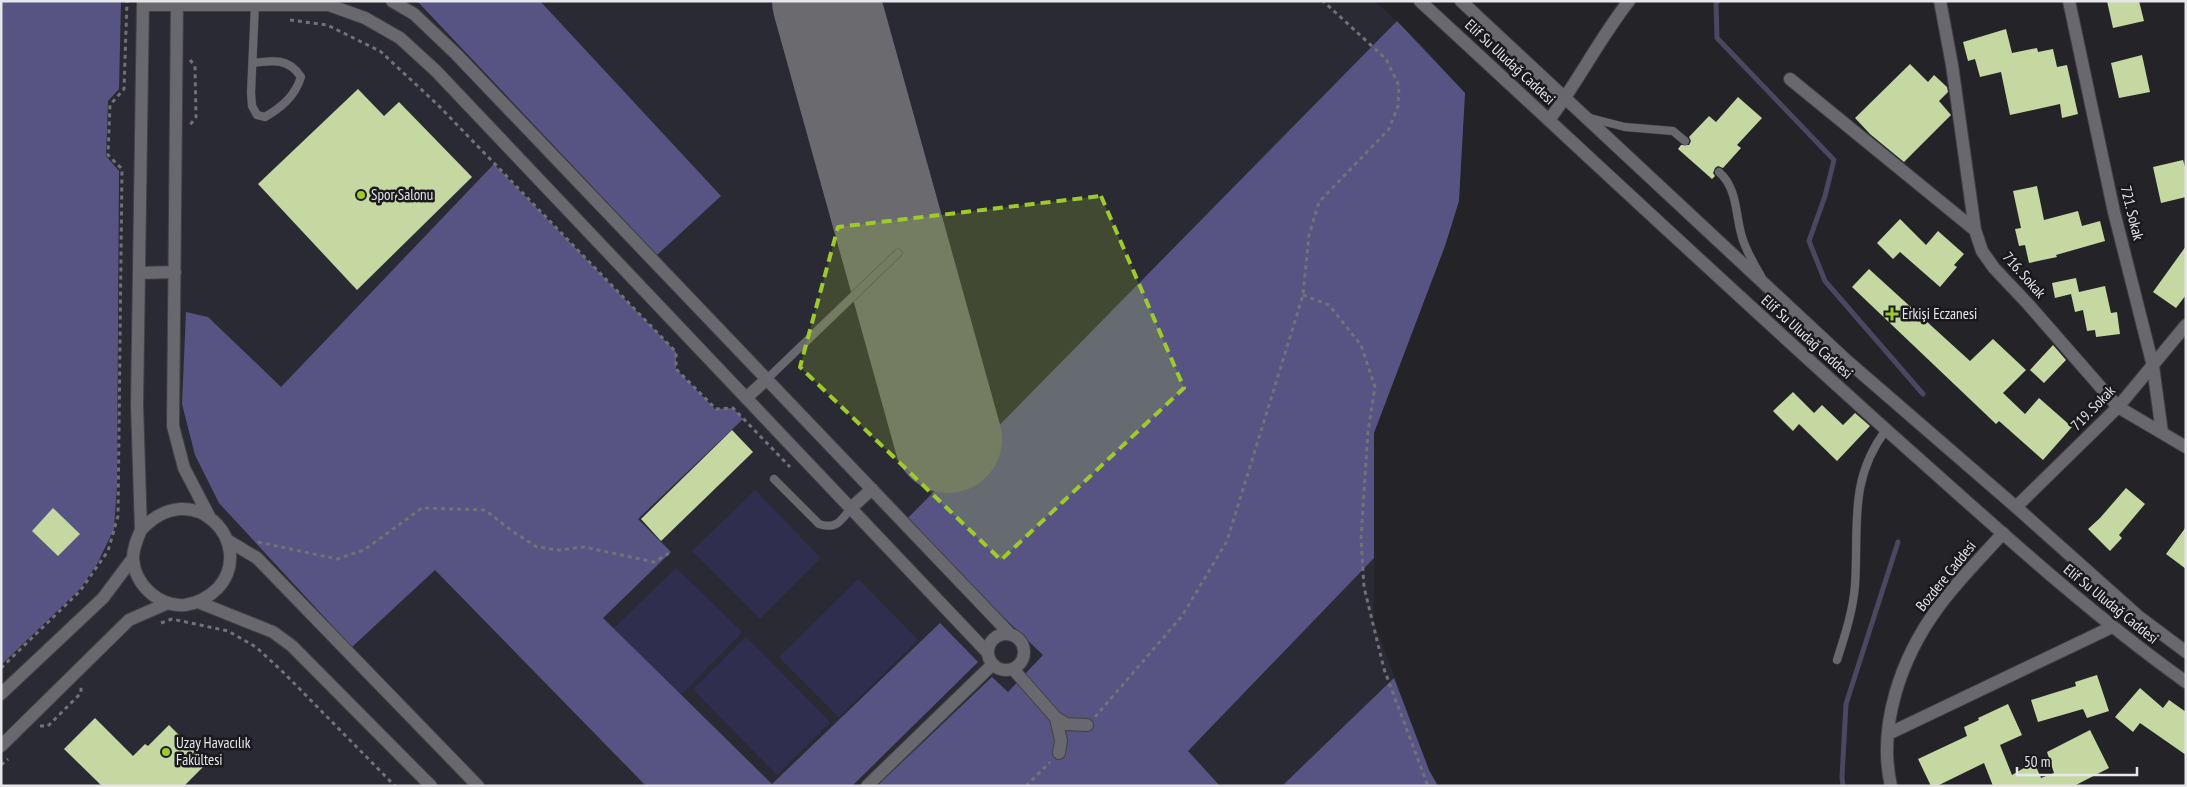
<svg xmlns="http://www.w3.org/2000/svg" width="2187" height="787" font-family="'PT Sans Narrow',sans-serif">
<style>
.built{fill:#2a2a35}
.green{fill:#302e4f}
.forest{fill:#575483}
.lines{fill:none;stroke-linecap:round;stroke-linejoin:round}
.stream{stroke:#4c4661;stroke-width:5}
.runway{stroke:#6a6a6f;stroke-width:108}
.building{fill:#c5d8a2}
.lane-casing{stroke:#414145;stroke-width:9}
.street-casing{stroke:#414145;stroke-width:14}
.secondary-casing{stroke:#414145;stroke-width:14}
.path{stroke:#717176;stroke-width:3;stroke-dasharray:4 4;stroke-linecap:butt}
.lane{stroke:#68686e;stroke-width:8}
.street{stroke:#68686e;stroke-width:12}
.secondary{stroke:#68686e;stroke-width:12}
.marked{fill:#9fca2c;fill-opacity:0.2;stroke:#9fca2c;stroke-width:4;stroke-dasharray:10 6;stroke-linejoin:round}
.poi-dot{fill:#9fca2c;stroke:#1a1a1e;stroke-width:2}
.labels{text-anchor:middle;stroke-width:5;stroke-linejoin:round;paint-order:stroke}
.street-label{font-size:15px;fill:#e7e7eb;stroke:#1a1a1e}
.poi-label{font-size:15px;fill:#e7e7eb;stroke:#1a1a1e;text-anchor:start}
</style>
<rect width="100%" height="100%" fill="#232328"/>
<!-- built -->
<path class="built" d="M 1,1 L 1375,1 L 1421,44 L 1465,93 L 1459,201 L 1445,246 L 1374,433 L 1374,621 L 1429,770 L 1438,786 L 1,786 Z"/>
<!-- green -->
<path class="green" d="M 755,490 L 821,558 L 760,619 L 692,551 Z
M 676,568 L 742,632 L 680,696 L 614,628 Z
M 858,579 L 918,640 L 839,717 L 779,657 Z
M 746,637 L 830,722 L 777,775 L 693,689 Z"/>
<!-- forest -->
<path class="forest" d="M 1,1 L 121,1 L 119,89 L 108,101 L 106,156 L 119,171 L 117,485 L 114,529 L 97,564 L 80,589 L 1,665 Z
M 414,1 L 540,1 L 721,196 L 657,255 L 419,3 Z
M 1397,21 L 1465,93 L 1459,201 L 1445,246 L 1374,433 L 1374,558 L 1188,751 L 1220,786 L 877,786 L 992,677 L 1008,692 L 1043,655 L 904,522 Z
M 494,164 L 676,352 L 676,369 L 715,409 L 733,408 L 743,419 L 638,519 L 671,552 L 603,618 L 772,784 L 940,623 L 978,662 L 852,786 L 646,786 L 435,570 L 352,647 L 219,503 L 195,455 L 182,404 L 186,312 L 208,317 L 281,387 Z
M 1394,678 L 1429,770 L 1438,786 L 1282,786 Z"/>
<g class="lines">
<!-- stream -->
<path class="stream" d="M 1718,1 L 1716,3 L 1717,38 L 1834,160 L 1825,196 L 1809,241 L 1825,281 L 1923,394
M 1843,786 L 1842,777 L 1846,704 L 1898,542"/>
<!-- runway -->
<path class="runway" d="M 826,1 L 948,439"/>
</g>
<!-- building -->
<path class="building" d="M 2107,1 L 2139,1 L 2144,21 L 2113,28 Z
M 2006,29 L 2012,53 L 2037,48 L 2038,52 L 2053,49 L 2057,67 L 2067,65 L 2078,114 L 2062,118 L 2060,104 L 2010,115 L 2001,72 L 1980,77 L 1975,59 L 1968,61 L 1963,42 Z
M 2142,55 L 2150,92 L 2119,98 L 2111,63 Z
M 1910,64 L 1928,82 L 1934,75 L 1947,87 L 1948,92 L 1939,101 L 1951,115 L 1904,162 L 1870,134 L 1855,118 Z
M 358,89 L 384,116 L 399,102 L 472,177 L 357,290 L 258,184 Z
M 1738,97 L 1762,118 L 1737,145 L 1741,148 L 1723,168 L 1718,166 L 1715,168 L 1713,173 L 1715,176 L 1712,179 L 1678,149 L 1681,145 L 1689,145 L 1691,141 L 1689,137 L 1709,116 L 1716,122 Z
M 2183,160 L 2186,170 L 2186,197 L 2161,203 L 2153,167 Z
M 2037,186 L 2044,220 L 2078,211 L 2082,226 L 2100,221 L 2105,241 L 2056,255 L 2057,257 L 2029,263 L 2025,245 L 2019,246 L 2015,229 L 2021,228 L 2013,191 Z
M 1900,219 L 1926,245 L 1938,231 L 1964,254 L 1954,265 L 1957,267 L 1940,287 L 1900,252 L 1893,259 L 1877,243 Z
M 2186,246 L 2186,295 L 2176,308 L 2153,292 Z
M 1869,269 L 1970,361 L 1993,339 L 2026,370 L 2003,393 L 2025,414 L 2039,398 L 2072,427 L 2043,460 L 1999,421 L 1996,424 L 1852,287 Z
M 2076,278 L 2079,292 L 2105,286 L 2111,313 L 2117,312 L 2120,334 L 2096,337 L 2095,330 L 2087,331 L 2083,310 L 2075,312 L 2071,294 L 2055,298 L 2052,283 Z
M 2053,345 L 2066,360 L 2044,383 L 2030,370 Z
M 1793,392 L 1814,413 L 1822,405 L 1843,425 L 1855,413 L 1870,426 L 1837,461 L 1799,424 L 1793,431 L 1773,411 Z
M 732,430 L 753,452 L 661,541 L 641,519 Z
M 2126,488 L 2145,504 L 2119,535 L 2122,538 L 2110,551 L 2088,529 L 2100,518 Z
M 53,508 L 80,534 L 58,556 L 32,531 Z
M 2186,527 L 2186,569 L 2166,554 Z
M 2097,675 L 2109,711 L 2087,718 L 2083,709 L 2038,722 L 2031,700 L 2076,686 L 2075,682 Z
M 2140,688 L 2163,708 L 2169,700 L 2186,712 L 2186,755 L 2140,723 L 2133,732 L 2115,717 Z
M 2008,704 L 2022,735 L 2000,745 L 2012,775 L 2034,762 L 2041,778 L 2054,773 L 2047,752 L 2090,730 L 2109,768 L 2074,786 L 1993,786 L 1984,763 L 1937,786 L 1931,786 L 1918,759 L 1967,736 L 1964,727 L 1979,720 L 1978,718 Z
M 95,718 L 133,756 L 145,744 L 148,746 L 169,725 L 207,763 L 184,786 L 102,786 L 64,749 Z"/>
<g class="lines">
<defs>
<path id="lane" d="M 253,63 C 273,60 289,58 301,77 C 295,96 282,107 265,117 L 257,115 L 252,106 L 251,93 L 255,4
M 1590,118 L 1625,127 L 1673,131 L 1685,141
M 1719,172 C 1738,189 1735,214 1742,237 C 1746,251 1754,264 1761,276
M 767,379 L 898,253
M 774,479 L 819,524 C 836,530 841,521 851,508
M 1837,660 C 1845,635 1853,611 1855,585 C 1859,527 1848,480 1886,430"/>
<path id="street" d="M 177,1 L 173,426 L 184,468 L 209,516
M 392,1 L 414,14 L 456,54 L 1011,635
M 1940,1 L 1952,65 L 1975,230 L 1982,251 L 1994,268 L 2028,304 L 2118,407 L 2186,447
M 2069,1 L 2114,212 L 2153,366 L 2162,433
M 143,5 L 329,5 L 365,18 L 400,38 L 436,71 L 988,653
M 1790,79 L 1975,230
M 1549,120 C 1578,82 1599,39 1629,1
M 139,273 L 175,272
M 746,398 L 767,379
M 2016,507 L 2118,407 L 2186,325
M 851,508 L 872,489
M 141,530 C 194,473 257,545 218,588 C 209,597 198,603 185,605 C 159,607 135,585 133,559 C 133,548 137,539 141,530 L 137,405 L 143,1
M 227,540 L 257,558 L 478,786
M 198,602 L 273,632 L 292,646 L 431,786
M988 652a18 18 0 1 1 36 0a18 18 0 1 1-36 0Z
M 1013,669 L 1056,718 L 1066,724 L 1087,725
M 1,694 L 103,598 L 133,558
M 1056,718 L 1061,741 L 1059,753
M 1888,734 L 2112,627
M 1,746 L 129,620 L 168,603
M 867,786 L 993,664
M 1891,786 C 1877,725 1902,657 1937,609 C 1956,582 1981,558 2003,533"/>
<path id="secondary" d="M 1420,1 C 1583,151 1744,303 1910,451 C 2000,531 2088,612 2186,682
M 1461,1 L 1845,359 L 2016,507 L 2138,616 L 2186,652"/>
</defs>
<!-- lane casing -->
<use href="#lane" class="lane-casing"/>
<!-- street casing -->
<use href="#street" class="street-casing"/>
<!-- secondary casing -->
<use href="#secondary" class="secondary-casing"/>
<!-- path -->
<path class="path" d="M 290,20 L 327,25 L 380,51 L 438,105 L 676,352 L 676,369 L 716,409 L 733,408 L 790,467
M 190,60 L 195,66 L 196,117 L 190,125
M 1303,295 L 1329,305 L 1361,345 L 1375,387 L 1368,431 L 1361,538 L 1364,587 L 1384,669 L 1428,786
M 258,542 L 337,559 L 364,550 L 422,508 L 485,510 L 512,531 L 537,547 L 559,550 L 584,547 L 654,562 L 671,552
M 161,623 L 172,619 L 228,631 L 256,647 L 284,673 L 395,786
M 1,668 L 80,591 L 108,551 L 118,516 L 122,169 L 108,155 L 110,105 L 124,89 L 127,1
M 1095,717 L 1182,616 L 1227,541 L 1303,295 L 1309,235 L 1319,202 L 1389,129 L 1398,106 L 1399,86 L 1386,59 L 1323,1
M 40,726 L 48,726 L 81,693 L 81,686
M 1,765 L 8,759
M 1026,786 L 1050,762"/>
<!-- lane -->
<use href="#lane" class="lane"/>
<!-- street -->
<use href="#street" class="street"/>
<!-- secondary -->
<use href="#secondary" class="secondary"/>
</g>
<!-- marked area -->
<path class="marked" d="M 1101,196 L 1184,388 L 1001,560 L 800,367 L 838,227 Z"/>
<!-- markers -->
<g class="poi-dot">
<circle cx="361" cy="195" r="5"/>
<path d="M1889.5 306.5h5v5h5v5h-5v5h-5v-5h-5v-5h5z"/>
<circle cx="166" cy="752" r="5"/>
</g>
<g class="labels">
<!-- street labels -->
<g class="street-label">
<text transform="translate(1510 62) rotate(43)" y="5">Elif Su Uludağ Caddesi</text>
<text transform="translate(2132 213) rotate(76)" y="5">721. Sokak</text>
<text transform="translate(2024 275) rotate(48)" y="5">716. Sokak</text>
<text transform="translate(1807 337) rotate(42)" y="5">Elif Su Uludağ Caddesi</text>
<text transform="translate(2093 408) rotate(-46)" y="5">719. Sokak</text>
<text transform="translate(1946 576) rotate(-51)" y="5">Bozdere Caddesi</text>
<text transform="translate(2111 604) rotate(39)" y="5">Elif Su Uludağ Caddesi</text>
</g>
<!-- poi labels -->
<g class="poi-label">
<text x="371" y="200">Spor Salonu</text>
<text x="1902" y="319">Erkişi Eczanesi</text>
<text x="176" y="748">Uzay Havacılık<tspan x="176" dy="17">Fakültesi</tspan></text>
</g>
</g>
<!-- border -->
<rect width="2187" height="787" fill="none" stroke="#e7e7eb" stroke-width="5"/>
<!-- scale -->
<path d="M2017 767v8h120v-8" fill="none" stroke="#e7e7eb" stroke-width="2.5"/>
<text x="2024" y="767" font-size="15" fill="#e7e7eb" stroke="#1a1a1e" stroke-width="4" paint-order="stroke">50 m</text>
</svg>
